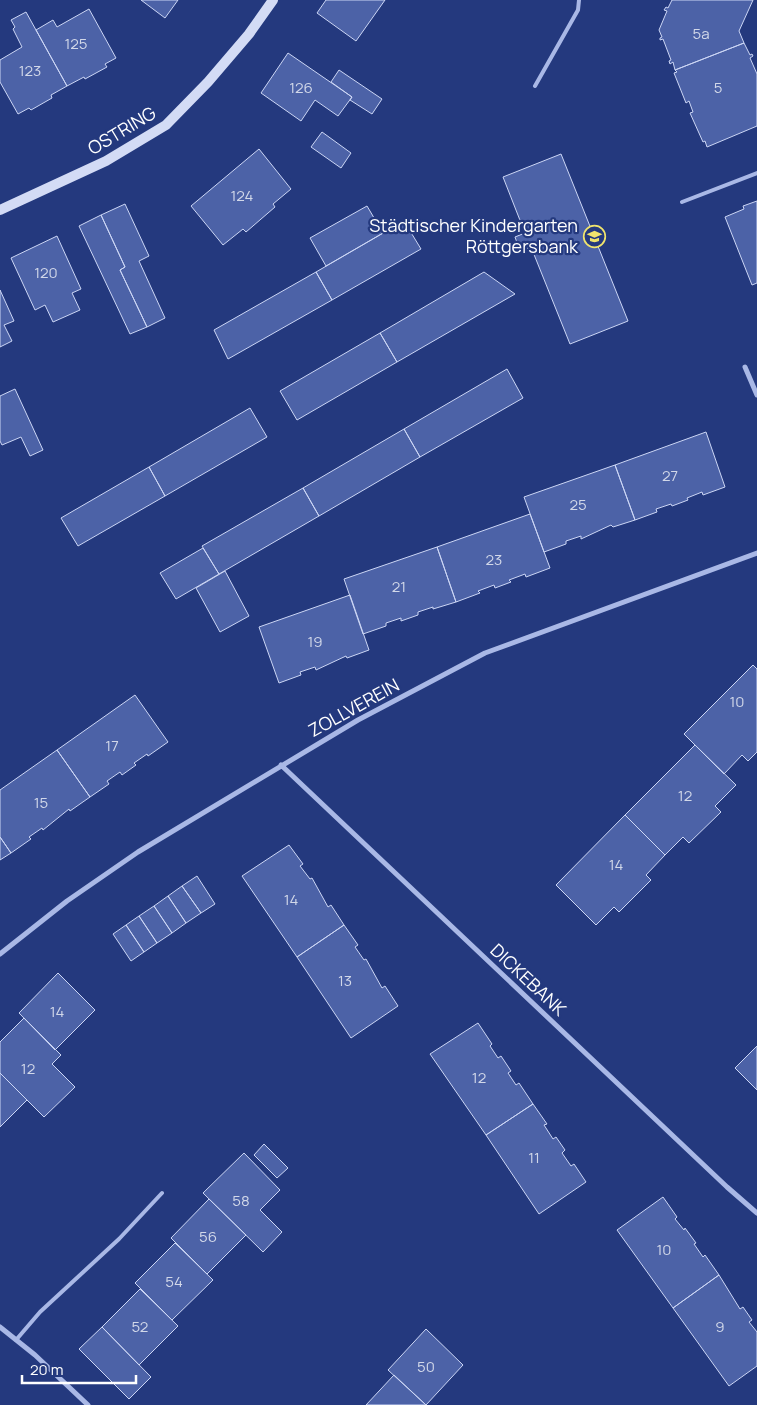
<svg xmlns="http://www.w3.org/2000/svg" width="757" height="1405" font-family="Manrope,sans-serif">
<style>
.building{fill:#4c62a7;stroke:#ccd6f5}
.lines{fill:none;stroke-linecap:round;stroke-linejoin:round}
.lane{stroke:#a9b8e6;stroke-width:4}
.street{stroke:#a9b8e6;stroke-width:5}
.secondary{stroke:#d3dbf5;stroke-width:10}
.labels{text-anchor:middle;stroke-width:4.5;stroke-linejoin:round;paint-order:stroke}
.number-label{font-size:15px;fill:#d2d8e9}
.street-label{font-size:18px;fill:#fff;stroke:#24397e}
.poi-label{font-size:18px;fill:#fff;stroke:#24397e;text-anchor:end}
</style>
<rect width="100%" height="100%" fill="#24397e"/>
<!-- building -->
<path class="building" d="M 141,0 L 178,0 L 165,18 Z
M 326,0 L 385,0 L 356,41 L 317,13 Z
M 672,0 L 753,0 L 739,31 L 744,43 L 675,70 L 673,62 L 670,64 L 669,61 L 671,60 L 663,39 L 660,40 L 660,38 L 662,37 L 659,30 L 667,11 L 664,10 L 666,7 L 668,8 Z
M 89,9 L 116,58 L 105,64 L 107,67 L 85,79 L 84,77 L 67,86 L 36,30 L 53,20 L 57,27 Z
M 26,12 L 67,86 L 51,95 L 52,98 L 31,110 L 29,108 L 18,114 L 0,82 L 0,60 L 22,47 L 13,29 L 15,27 L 11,20 Z
M 744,43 L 750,55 L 752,54 L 753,56 L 750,58 L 757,74 L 757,126 L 707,147 L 705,141 L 703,142 L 690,113 L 693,112 L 689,101 L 686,103 L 674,73 L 677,72 L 675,70 Z
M 288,53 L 352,97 L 338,116 L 315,100 L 301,121 L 261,93 Z
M 339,70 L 382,99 L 372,114 L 350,100 L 352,97 L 331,82 Z
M 322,132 L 351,153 L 341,168 L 311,147 Z
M 259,149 L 291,189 L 273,204 L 275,207 L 246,232 L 243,229 L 223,245 L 191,206 Z
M 561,154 L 628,321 L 570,344 L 531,247 L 520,251 L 515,237 L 525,233 L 503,177 Z
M 757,201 L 757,283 L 752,285 L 725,217 L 744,209 L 743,206 Z
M 125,204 L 149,256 L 139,261 L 165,318 L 147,327 L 120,270 L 125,267 L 101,215 Z
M 367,206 L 383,233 L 326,266 L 310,238 Z
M 101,215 L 125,267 L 120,270 L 147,327 L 130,334 L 79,226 Z
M 404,221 L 421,249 L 332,300 L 316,272 Z
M 57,236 L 81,289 L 72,293 L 80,310 L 53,322 L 45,305 L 35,310 L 11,258 Z
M 316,272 L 332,300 L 228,359 L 214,330 Z
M 484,272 L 515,294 L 397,362 L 380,333 Z
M 0,290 L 14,321 L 4,325 L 12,341 L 0,347 Z
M 380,333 L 397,362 L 297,420 L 280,391 Z
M 507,369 L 523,398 L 420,457 L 404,429 Z
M 15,389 L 43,450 L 30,456 L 21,437 L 2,445 L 0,441 L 0,396 Z
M 250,408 L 267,437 L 165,496 L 149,467 Z
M 404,429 L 420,457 L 319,516 L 303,488 Z
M 706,432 L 725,487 L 703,495 L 702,492 L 687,498 L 688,500 L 672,506 L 671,504 L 656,509 L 657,512 L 635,520 L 615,465 Z
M 615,465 L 635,520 L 613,527 L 611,525 L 581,539 L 581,536 L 566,541 L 566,544 L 544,552 L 524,497 Z
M 149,467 L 165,496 L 78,546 L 61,518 Z
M 303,488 L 319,516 L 219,574 L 202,546 Z
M 530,514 L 550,568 L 526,577 L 525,574 L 509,580 L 511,582 L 495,588 L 494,585 L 478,591 L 480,593 L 456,602 L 437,547 Z
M 437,547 L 456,602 L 433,609 L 433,607 L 418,612 L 418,615 L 401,621 L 401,618 L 386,623 L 386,626 L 363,634 L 344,579 Z
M 203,548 L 219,574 L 176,599 L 160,573 Z
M 225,571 L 249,616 L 220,632 L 196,588 Z
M 350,595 L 369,650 L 347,658 L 346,656 L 316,670 L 315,667 L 300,672 L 301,675 L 279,683 L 259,627 Z
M 753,665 L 757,669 L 757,752 L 748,761 L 742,755 L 724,774 L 684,734 Z
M 135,695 L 168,742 L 148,756 L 147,754 L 134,763 L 136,765 L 122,775 L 120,772 L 107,781 L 109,784 L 90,797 L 57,750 Z
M 695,745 L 736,785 L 715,806 L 721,812 L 689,843 L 683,837 L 665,855 L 625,815 Z
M 57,750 L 90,797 L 70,811 L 69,809 L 43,830 L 42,828 L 29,837 L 31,839 L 11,853 L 0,837 L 0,790 Z
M 625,815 L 665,855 L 646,875 L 651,880 L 619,912 L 614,907 L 596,925 L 556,885 Z
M 0,837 L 11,853 L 0,860 Z
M 289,845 L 303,864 L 300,866 L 310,879 L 312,878 L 328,907 L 331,905 L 344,925 L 297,957 L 242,876 Z
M 197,876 L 215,904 L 201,913 L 182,886 Z
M 182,886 L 201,913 L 186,923 L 168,896 Z
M 168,896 L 186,923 L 172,933 L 154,906 Z
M 154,906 L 172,933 L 157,943 L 139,916 Z
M 139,916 L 157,943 L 144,952 L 126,925 Z
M 126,925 L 144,952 L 131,961 L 113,934 Z
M 344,925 L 358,945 L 355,947 L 364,960 L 366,959 L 382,988 L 385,986 L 398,1006 L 351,1038 L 297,957 Z
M 58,973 L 95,1010 L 55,1050 L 19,1013 Z
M 24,1018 L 61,1055 L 52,1064 L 75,1087 L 44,1117 L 0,1073 L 0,1042 Z
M 478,1023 L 492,1044 L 490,1046 L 498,1058 L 501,1056 L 511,1071 L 508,1073 L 516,1085 L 519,1083 L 533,1104 L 486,1135 L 430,1054 Z
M 757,1046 L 757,1090 L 735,1068 Z
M 0,1073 L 27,1100 L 0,1127 Z
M 533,1104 L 547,1124 L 544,1125 L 553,1139 L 556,1137 L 565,1150 L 562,1153 L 571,1166 L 574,1164 L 586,1182 L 539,1214 L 486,1135 Z
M 264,1144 L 288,1168 L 277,1178 L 254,1155 Z
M 244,1153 L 280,1190 L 260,1210 L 282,1232 L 263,1252 L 203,1193 Z
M 663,1197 L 677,1217 L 675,1219 L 684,1230 L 685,1228 L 696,1243 L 694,1244 L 703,1257 L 705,1255 L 719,1275 L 673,1308 L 617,1230 Z
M 209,1199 L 246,1235 L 207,1274 L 171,1238 Z
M 175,1243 L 213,1280 L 172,1320 L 135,1283 Z
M 719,1275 L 740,1309 L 743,1307 L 752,1320 L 749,1322 L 757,1332 L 757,1366 L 729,1386 L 673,1308 Z
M 140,1289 L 178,1326 L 139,1365 L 102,1327 Z
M 102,1327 L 151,1377 L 129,1399 L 79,1349 Z
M 426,1329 L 463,1365 L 426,1405 L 388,1370 Z
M 394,1375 L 426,1405 L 366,1405 Z"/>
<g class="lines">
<!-- lane -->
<path class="lane" d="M 535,86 L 578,10 L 579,0
M 682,202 L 757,173
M 16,1340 L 40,1312 L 119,1239 L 162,1193"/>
<!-- street -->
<path class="street" d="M 745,367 L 757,395
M 281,765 L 727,1187 L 757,1213
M 0,954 L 67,901 L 138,852 L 358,720 L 485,653 L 757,553
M 0,1327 L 35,1355 L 88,1405"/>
<!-- secondary -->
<path class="secondary" d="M 0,210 L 106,161 L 166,125 L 208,82 L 249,34 L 273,0"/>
</g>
<!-- icons -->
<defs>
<symbol id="school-ring" viewBox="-11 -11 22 22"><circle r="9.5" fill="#24397e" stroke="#f0e46d" stroke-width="1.5"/><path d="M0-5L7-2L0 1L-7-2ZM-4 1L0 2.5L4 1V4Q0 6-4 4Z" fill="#f0e46d"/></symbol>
</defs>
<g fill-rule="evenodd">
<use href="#school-ring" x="582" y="224" width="25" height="25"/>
</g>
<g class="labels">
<!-- number labels -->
<g class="number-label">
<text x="701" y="39">5a</text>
<text x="76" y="49">125</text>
<text x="30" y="76">123</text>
<text x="301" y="93">126</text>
<text x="718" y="93">5</text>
<text x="242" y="201">124</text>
<text x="46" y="278">120</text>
<text x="670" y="481">27</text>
<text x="578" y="510">25</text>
<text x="494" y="565">23</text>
<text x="399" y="592">21</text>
<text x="315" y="647">19</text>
<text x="737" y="707">10</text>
<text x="112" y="751">17</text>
<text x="685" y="801">12</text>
<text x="41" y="808">15</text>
<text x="616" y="870">14</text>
<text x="291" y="905">14</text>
<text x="345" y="986">13</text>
<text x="57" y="1017">14</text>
<text x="28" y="1074">12</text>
<text x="479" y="1083">12</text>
<text x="534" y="1163">11</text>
<text x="241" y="1206">58</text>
<text x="208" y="1242">56</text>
<text x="664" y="1255">10</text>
<text x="174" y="1287">54</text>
<text x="140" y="1332">52</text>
<text x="720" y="1332">9</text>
<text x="426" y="1372">50</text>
</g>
<!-- street labels -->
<g class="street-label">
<text transform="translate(122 131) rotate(-31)" y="6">OSTRING</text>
<text transform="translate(354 708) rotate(-29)" y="6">ZOLLVEREIN</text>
<text transform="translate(528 980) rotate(43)" y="6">DICKEBANK</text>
</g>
<!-- poi labels -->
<g class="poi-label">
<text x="578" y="232">Städtischer Kindergarten<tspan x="578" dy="21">Röttgersbank</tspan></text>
</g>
</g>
<!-- scale -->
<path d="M22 1375v8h114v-8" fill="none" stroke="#ffffff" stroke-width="2.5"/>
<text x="30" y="1375" font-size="15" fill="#ffffff" stroke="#24397e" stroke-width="4" paint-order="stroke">20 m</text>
</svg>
